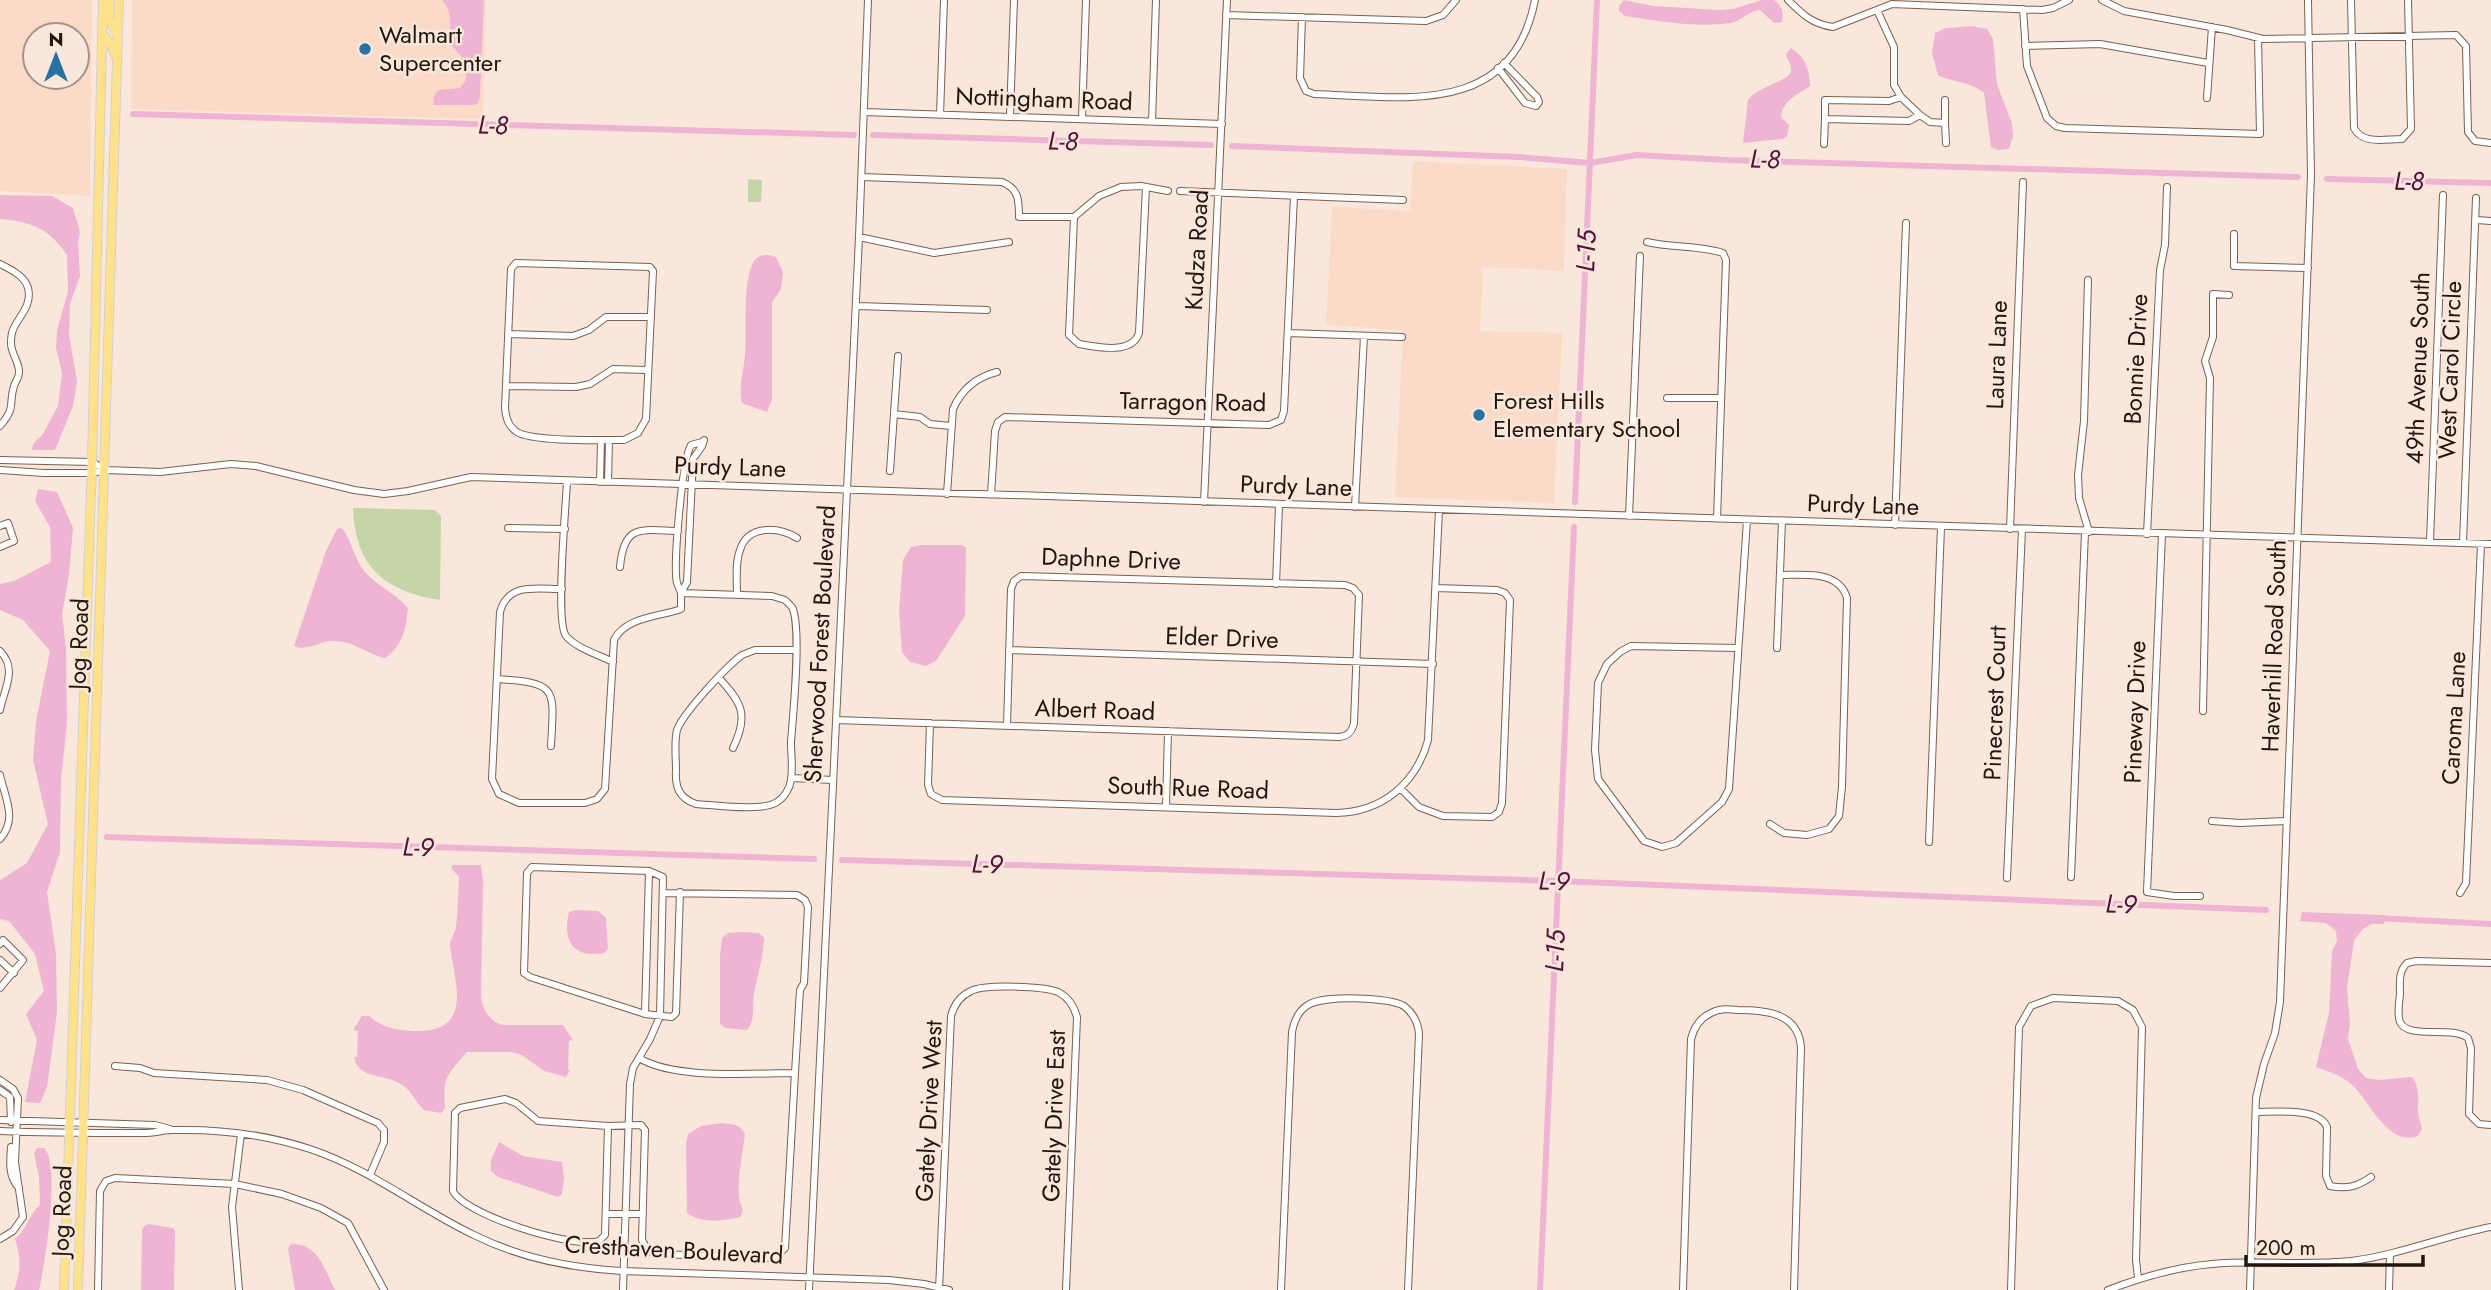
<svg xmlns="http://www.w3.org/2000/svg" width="2491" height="1290" font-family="Jost,sans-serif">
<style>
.built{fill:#fbdbc7;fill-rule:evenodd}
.green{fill:#c5d5a8}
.water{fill:#efb4d3}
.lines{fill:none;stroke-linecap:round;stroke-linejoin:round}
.canal{stroke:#efb4d3;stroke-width:6}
.minor-casing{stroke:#7b604e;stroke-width:8}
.major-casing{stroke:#d3d0cf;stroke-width:10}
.minor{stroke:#fff;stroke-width:6}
.major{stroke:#fee28b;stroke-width:8}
.poi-dot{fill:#2771a4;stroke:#fae7db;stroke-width:2.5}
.labels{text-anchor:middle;stroke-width:5;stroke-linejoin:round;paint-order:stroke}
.poi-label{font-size:24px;fill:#21160e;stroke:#fae7db;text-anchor:start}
.street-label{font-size:24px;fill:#21160e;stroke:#fae7db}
.water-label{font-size:26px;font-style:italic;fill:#55113c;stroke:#fae7db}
</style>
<rect width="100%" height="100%" fill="#fae7db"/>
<!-- built -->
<path class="built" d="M 0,0 L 92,0 L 90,196 L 0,191 ZM 35,35 L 77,35 L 77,77 L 35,77 Z
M 132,0 L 486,0 L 483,119 L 131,109 Z
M 1413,161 L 1567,169 L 1564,271 L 1483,267 L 1480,331 L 1562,333 L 1554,503 L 1395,497 L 1403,330 L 1326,325 L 1332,207 L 1410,211 Z"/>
<!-- green -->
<path class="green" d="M 748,179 L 762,180 L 761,202 L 748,202 Z
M 353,508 L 435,510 L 441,516 L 440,600 C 384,591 355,567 353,508 Z"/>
<!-- water -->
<path class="water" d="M 442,0 L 484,0 L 480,98 L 478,103 L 473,105 L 434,105 C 432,99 434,95 438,90 L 460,88 L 466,80 L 466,62 L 449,43 C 450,27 453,12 442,0 Z
M 1624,0 L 1653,6 L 1719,10 L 1733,9 L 1762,0 L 1774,0 C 1782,6 1784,12 1782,22 L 1774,23 L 1760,10 C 1748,11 1742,21 1730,23 C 1696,28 1659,21 1625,16 L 1619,11 L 1619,6 Z
M 1972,26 L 1987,29 L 1993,39 L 1997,84 L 2012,124 L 2013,136 L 2009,149 L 1998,150 L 1991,147 L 1984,93 C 1970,81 1953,83 1938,75 L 1932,53 L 1935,33 L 1946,28 Z
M 1791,48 C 1805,56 1810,71 1810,86 C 1798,95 1783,99 1781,117 L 1789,125 L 1787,136 L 1783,139 L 1743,143 L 1748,100 C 1756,87 1790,81 1791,71 C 1792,65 1787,59 1786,54 Z
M 0,195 L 52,196 L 73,208 L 80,232 L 78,243 L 80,276 L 70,304 L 69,335 L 77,381 L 73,406 L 55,450 L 32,450 L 33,444 L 43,434 L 58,406 L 62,373 L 56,348 L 57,331 L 68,291 L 67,255 C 49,228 31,222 0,219 Z
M 769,255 L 776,257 L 783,272 L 781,289 L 772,302 L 772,400 L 767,412 L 742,403 C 738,386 744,371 745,354 C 747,331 742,280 754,261 C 758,255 763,255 769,255 Z
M 38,489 L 57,492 L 73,528 L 69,575 L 62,614 L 66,648 L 67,723 L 61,779 L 60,852 L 47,892 L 56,954 L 57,1012 L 47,1087 L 40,1103 L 25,1102 L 37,1040 L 26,1014 L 44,991 L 35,954 L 9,921 L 0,919 L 0,880 L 27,863 L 48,824 L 33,760 L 36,721 L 50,651 L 23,620 L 0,610 L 0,584 L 14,581 L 51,562 L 50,527 L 35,501 Z
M 342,528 C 352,541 354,559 365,572 C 378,587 396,593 408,608 C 406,628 403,646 385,658 C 365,653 352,640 332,641 C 318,641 306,652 294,646 L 326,551 L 337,529 Z
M 922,545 L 962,545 L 966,548 L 965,616 L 936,661 L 926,666 L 910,662 L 902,652 L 899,612 L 901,585 L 903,560 L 911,547 Z
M 452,865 L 481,865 L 483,881 L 481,996 C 482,1010 491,1023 504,1025 L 563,1025 L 573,1040 L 569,1041 L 568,1070 L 570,1070 L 566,1077 L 544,1071 L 522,1055 L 511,1052 L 467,1052 C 446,1076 443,1077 445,1108 L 441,1113 L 424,1110 C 415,1101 412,1091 401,1084 C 384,1073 358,1080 354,1057 L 357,1057 L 358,1031 L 353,1030 L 362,1016 L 369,1016 C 383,1028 396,1030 414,1031 C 473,1033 456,986 450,947 C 449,940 455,934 456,927 C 458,911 458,894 459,877 L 452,869 Z
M 576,910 L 598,911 L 606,918 L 608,949 L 604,953 C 573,959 562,940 569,912 Z
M 2302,912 L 2385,915 L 2384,924 L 2372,924 L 2363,929 L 2354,940 L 2347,989 L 2350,1023 L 2348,1039 L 2358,1069 L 2366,1078 L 2379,1080 L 2412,1077 C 2420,1086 2418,1101 2418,1112 C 2418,1117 2421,1123 2422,1129 L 2418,1136 C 2389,1147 2371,1104 2355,1088 C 2344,1076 2330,1072 2316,1067 L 2329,1013 L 2332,951 L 2337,941 L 2336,931 L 2326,923 L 2300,921 Z
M 742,932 L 759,933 L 764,938 C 763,958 758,973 754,993 C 752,1005 756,1019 747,1030 L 725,1028 L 720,1024 L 720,956 L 722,938 L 728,933 Z
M 721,1123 C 731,1124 741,1124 745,1134 C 743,1153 737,1177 739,1197 C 740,1206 746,1208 740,1217 C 722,1221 703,1224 687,1213 L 686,1143 L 688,1134 L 701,1126 Z
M 499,1142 L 523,1156 L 562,1162 L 564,1178 L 562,1194 L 558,1197 L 498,1177 L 491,1171 L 491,1160 Z
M 37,1148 L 44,1148 C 61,1164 45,1265 39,1290 L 14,1290 C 21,1271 21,1258 15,1239 C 27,1229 29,1214 40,1205 L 39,1176 L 34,1153 Z
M 148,1224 L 173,1228 L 175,1231 L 174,1290 L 141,1290 L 142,1232 L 143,1227 Z
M 294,1244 C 319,1245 325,1270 335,1290 L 295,1290 L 288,1249 L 290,1245 Z"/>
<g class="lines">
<!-- canal -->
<path class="canal" d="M 133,114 L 854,135
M 873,135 L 1211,145
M 1232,146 L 1519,157 L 1590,163 L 1637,155 L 1727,160 L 2298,177
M 2327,179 L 2491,183
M 1575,502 L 1597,0
M 107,837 L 814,859
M 842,860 L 1559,881 L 2266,910
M 2377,918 L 2491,924
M 1540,1290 L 1574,527"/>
<defs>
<path id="minor" d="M 1788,0 C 1802,14 1812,24 1833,27 L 1892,4 L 2042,10 L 2053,8 L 2069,0
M 2102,0 L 2124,11 L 2227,30 L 2263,39 L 2456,35 L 2466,46 L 2468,132 L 2475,141 L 2491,143
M 2351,0 L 2354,128 C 2363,145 2385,139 2402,139 L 2411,129 L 2408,0
M 2023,9 L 2027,66 L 2047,118 L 2056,126 L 2065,128 L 2260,134 L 2258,38
M 1877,10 L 1894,47 L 1894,85 L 1901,97 L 1920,115 L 1909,121 L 1825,119 L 1825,100 L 1889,101 L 1901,97
M 1226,15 L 1426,21 L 1443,15 L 1456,0
M 1302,17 L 1300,78 L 1306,91 L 1314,94 C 1404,97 1512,118 1535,0
M 2025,46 L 2100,44 L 2208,63
M 1498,68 L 1525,103 L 1536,106 L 1539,102 L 1537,97 L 1504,63
M 2207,98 L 2212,27
M 1945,100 L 1945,123
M 864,112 L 1222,124
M 940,115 L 944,0
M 1920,115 L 1930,122 L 1945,123 L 1946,143
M 1010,117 L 1014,0
M 1082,119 L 1086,0
M 1152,122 L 1156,0
M 1824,144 L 1825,119
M 862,177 L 1002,182 C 1019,189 1019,200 1019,217 L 1074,217 L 1099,196 L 1121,187 L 1141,186 L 1168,191
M 1180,191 L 1403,200
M 1074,217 L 1069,335 L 1079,344 C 1097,347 1132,355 1139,333 L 1146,187
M 2476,220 L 2491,221
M 2234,234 L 2234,266 L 2308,268
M 859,237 L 934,253 L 1009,242
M 1647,242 C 1672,248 1699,245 1723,253 L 1726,260 L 1717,519
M 516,263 L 650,267 L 653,271 L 646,419 L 638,433 L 624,440 C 602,440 532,442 517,432 C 508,426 506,418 505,408 L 511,269 Z
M 0,264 C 10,269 25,276 28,288 C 33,308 15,319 12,333 C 8,352 17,356 19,370 C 20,377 16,380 14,386 C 8,405 17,406 0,426
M 2088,280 L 2084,421 L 2078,475 L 2079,498 L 2089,532
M 856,306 L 987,310
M 1288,333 L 1402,337
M 508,334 L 573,336 L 589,330 L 606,317 L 651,317
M 506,386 L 576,387 L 590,384 L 613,369 L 648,370
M 1667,398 L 1721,398
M 894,414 L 920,417 L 930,424 L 951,426
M 0,460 L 92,462 L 106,470
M 0,470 L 44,473 L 92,473 L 106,470 L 160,472 L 231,464 L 256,466 L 354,490 L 384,494 L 408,491 L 471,477 L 2491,544
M 890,471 L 898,356
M 567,481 C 566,506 555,622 566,636 C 576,648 599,655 613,662
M 600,482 L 601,440
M 608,482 L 609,440
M 947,494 L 953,409 C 962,389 976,377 997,372
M 991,495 L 995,431 L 998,422 L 1005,417 L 1269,425 L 1281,420 L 1284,411 L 1294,196
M 1204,502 L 1227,0
M 1355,507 L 1364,336
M 1629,516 L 1640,256
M 1895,525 L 1906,223
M 0,526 L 8,523 L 14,541 L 0,547
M 508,528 L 565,529
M 2010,529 L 2023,182
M 2147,534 L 2160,270 L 2165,245 L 2167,187
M 2162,534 L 2147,892 L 2174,896 L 2200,896
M 2430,542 L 2443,195
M 2463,543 L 2476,198
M 620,567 C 624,523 641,530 678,531
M 1276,584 L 1279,505
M 562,589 C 537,589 508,582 500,612 L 492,779 L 499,794 L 519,803 L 585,803 L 597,799 L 605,789 L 614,640 C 625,617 659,617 681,609 L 681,593 L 687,582 L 693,459 L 702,446 L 704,440
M 681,593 L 772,596 L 785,600 L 792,607 C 802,627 793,715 791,742 C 791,754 793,768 791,780 C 790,788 784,798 777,802 C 762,812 714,805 696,804 C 678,798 675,786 676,769 C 676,757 674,742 677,730 C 683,713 726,667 742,655 L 755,650 L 796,650
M 681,593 C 680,590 678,586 677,583 C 673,565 682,460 691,445 L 702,442
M 737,595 C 737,581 735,563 740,550 C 748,524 779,527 797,538
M 1737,648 L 1631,646 L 1620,652 L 1607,664 L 1598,683 L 1595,750 L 1598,779 L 1644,841 L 1662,847 L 1676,843 L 1722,802 L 1729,789 L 1747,520
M 1777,648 L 1782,521
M 1009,650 L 1433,664
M 0,651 C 18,669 4,689 0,710
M 719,678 C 742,703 749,715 733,748
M 497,679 C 559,683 554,688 551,746
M 2203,711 L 2210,378 L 2205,361 L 2213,337 L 2213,294 L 2229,295
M 836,720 L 1339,737 C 1348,736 1352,732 1354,723 L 1359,595 L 1353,588 L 1345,585 L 1021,576 L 1014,581 L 1011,589 L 1007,726
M 930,723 L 928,785 L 931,794 L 942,800 L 1336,813 C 1382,812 1416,784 1428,740 L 1439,510
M 0,775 C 5,798 18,819 0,839
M 791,778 L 833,780
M 1401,789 L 1419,807 L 1443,816 L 1492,817 L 1499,812 L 1502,803 L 1510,600 L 1505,593 L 1497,590 L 1436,588
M 1166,807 L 1168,731
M 2212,821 L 2240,823 L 2286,821
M 1770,824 L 1784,833 L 1807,835 L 1829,829 L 1839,816 L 1842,787 L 1847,598 C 1839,570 1804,575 1781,575
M 1929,842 L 1941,527
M 2071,877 L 2085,532
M 2007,878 L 2022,529
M 2460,893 L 2466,883 L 2481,544
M 0,944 L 3,940 L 23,960 L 0,988
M 0,960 L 14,973
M 2491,963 L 2416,961 L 2407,963 C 2398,972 2400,983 2400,994 C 2399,1003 2397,1014 2400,1022 C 2408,1040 2452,1025 2468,1038 L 2471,1048 L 2469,1114 L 2479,1124 L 2491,1125
M 645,1014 L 649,871 L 532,867 L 527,873 L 524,973 L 530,977 L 645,1014 L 672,1017 L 676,1013 L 680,892
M 639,1058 C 675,1080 753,1073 795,1073 L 800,990 L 804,983 L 808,907 L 805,900 L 797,895 L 663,893
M 115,1066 L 140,1068 L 154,1073 L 267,1080 L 303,1090 L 378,1123 L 384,1130 L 384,1142 L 370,1175
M 0,1080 L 13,1089 L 18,1098 L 15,1162 L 23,1217 L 13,1231 L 0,1239
M 0,1090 L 10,1097 L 11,1122
M 2256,1112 C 2274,1112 2319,1107 2327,1127 L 2326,1176 L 2330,1186 C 2347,1189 2357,1187 2371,1177
M 0,1120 L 155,1125 L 170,1129
M 608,1126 L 605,1235 L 599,1241 C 573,1249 465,1215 453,1191 L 455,1113 L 460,1108 L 505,1099 L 516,1103 L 538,1121 L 608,1126 L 641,1125 L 645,1130 L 642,1240 L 648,1251 L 658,1254 L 774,1258 L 785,1248 L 795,1073
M 0,1131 C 48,1133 95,1133 143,1133 C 154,1133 164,1130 174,1130 C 220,1129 267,1135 310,1149 C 370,1169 418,1208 474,1235 C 520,1258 571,1268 622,1271 L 889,1280 L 924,1284 L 949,1290
M 11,1147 C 10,1161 8,1177 19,1188
M 606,1214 L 643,1214
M 98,1290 L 100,1191 L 106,1181 L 115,1178 L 235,1184 L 282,1194 L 321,1208 L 348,1223 L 384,1290
M 239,1290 L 232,1207 L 241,1134
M 623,1290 L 630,1084 L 633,1068 L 650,1039 L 660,1016 L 663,877 L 649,871
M 809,1290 L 859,237 L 868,0
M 939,1290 L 951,1016 C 954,1005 960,996 971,991 C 985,984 1044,986 1058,992 C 1068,997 1074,1006 1077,1017 L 1066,1290
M 1281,1290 L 1292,1032 C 1294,1021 1298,1011 1308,1005 C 1322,995 1389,997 1404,1006 C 1413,1013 1418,1022 1419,1034 L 1408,1290
M 1683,1290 L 1691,1039 C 1694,1027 1700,1018 1711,1013 C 1720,1008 1729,1009 1738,1010 C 1766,1010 1799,1013 1801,1048 L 1794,1290
M 2011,1290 L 2019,1027 L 2031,1006 L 2053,998 L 2118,1001 L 2133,1010 L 2142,1027 L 2136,1260 L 2138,1278
M 2108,1290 C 2142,1277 2175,1267 2212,1264 C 2258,1260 2304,1266 2351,1261 C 2399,1255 2444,1236 2491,1227
M 2250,1290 L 2256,1098 L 2264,1064 L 2275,1033 L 2280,1002 L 2311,175 L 2308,0
M 2389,1290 L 2390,1254"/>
<path id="major" d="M 110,0 L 109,19 L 117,34
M 103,34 L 111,45 L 116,57
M 64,1290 L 92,462 L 103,0
M 78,1290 L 119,0"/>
</defs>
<!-- minor casing -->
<use href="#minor" class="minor-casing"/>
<!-- major casing -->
<use href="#major" class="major-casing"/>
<!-- minor -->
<use href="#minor" class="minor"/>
<!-- major -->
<use href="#major" class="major"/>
</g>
<!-- markers -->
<g class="poi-dot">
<circle cx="365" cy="49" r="7"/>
<circle cx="1479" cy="415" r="7"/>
</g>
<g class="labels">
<!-- poi labels -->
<g class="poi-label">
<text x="379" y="43">Walmart<tspan x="379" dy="28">Supercenter</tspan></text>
<text x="1493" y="409">Forest Hills<tspan x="1493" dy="28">Elementary School</tspan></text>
</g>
<!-- street labels -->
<g class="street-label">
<text transform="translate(1044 99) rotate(2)" y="8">Nottingham Road</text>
<text transform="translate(1197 250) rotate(-87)" y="8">Kudza Road</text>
<text transform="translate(1997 355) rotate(-88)" y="8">Laura Lane</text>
<text transform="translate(2136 359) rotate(-87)" y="8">Bonnie Drive</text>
<text transform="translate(2418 368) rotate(-88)" y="8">49th Avenue South</text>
<text transform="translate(2450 370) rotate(-88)" y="8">West Carol Circle</text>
<text transform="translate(1193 402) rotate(1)" y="8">Tarragon Road</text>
<text transform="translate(730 467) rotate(2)" y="8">Purdy Lane</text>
<text transform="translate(1296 486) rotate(2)" y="8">Purdy Lane</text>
<text transform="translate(1863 505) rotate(2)" y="8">Purdy Lane</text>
<text transform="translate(1111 559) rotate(2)" y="8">Daphne Drive</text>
<text transform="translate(1222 638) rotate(2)" y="8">Elder Drive</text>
<text transform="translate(79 644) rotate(-88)" y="8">Jog Road</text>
<text transform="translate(820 644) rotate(-87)" y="8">Sherwood Forest Boulevard</text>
<text transform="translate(2274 646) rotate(-88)" y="8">Haverhill Road South</text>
<text transform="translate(1995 703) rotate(-88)" y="8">Pinecrest Court</text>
<text transform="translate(1095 710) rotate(2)" y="8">Albert Road</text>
<text transform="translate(2135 712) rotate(-88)" y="8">Pineway Drive</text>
<text transform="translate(2454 718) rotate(-87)" y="8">Caroma Lane</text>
<text transform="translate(1188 788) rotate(2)" y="8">South Rue Road</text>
<text transform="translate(929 1111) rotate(-87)" y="8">Gately Drive West</text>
<text transform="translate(1054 1116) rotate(-88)" y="8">Gately Drive East</text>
<text transform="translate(62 1211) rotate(-88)" y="8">Jog Road</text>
<text transform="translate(674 1250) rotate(3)" y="8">Cresthaven Boulevard</text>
</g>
<!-- water labels -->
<g class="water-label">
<text transform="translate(493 125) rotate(2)" y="9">L-8</text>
<text transform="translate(1063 141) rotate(2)" y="9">L-8</text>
<text transform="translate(1765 159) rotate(2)" y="9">L-8</text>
<text transform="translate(2409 181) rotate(1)" y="9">L-8</text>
<text transform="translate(1586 251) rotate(-87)" y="9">L-15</text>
<text transform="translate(418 847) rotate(2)" y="9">L-9</text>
<text transform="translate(987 864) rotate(2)" y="9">L-9</text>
<text transform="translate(1554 881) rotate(2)" y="9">L-9</text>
<text transform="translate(2121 904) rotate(2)" y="9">L-9</text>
<text transform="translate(1555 951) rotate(-87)" y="9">L-15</text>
</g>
</g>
<!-- north arrow -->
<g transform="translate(56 56)"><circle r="33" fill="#fae7db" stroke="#a39389" stroke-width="2"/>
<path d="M0-5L12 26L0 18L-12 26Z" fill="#2771a4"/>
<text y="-10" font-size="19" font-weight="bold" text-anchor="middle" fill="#21160e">N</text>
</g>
<!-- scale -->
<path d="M2246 1255v10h177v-10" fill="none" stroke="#21160e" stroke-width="3.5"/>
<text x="2256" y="1255" font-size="21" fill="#21160e" stroke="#fae7db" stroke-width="5" paint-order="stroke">200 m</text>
</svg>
